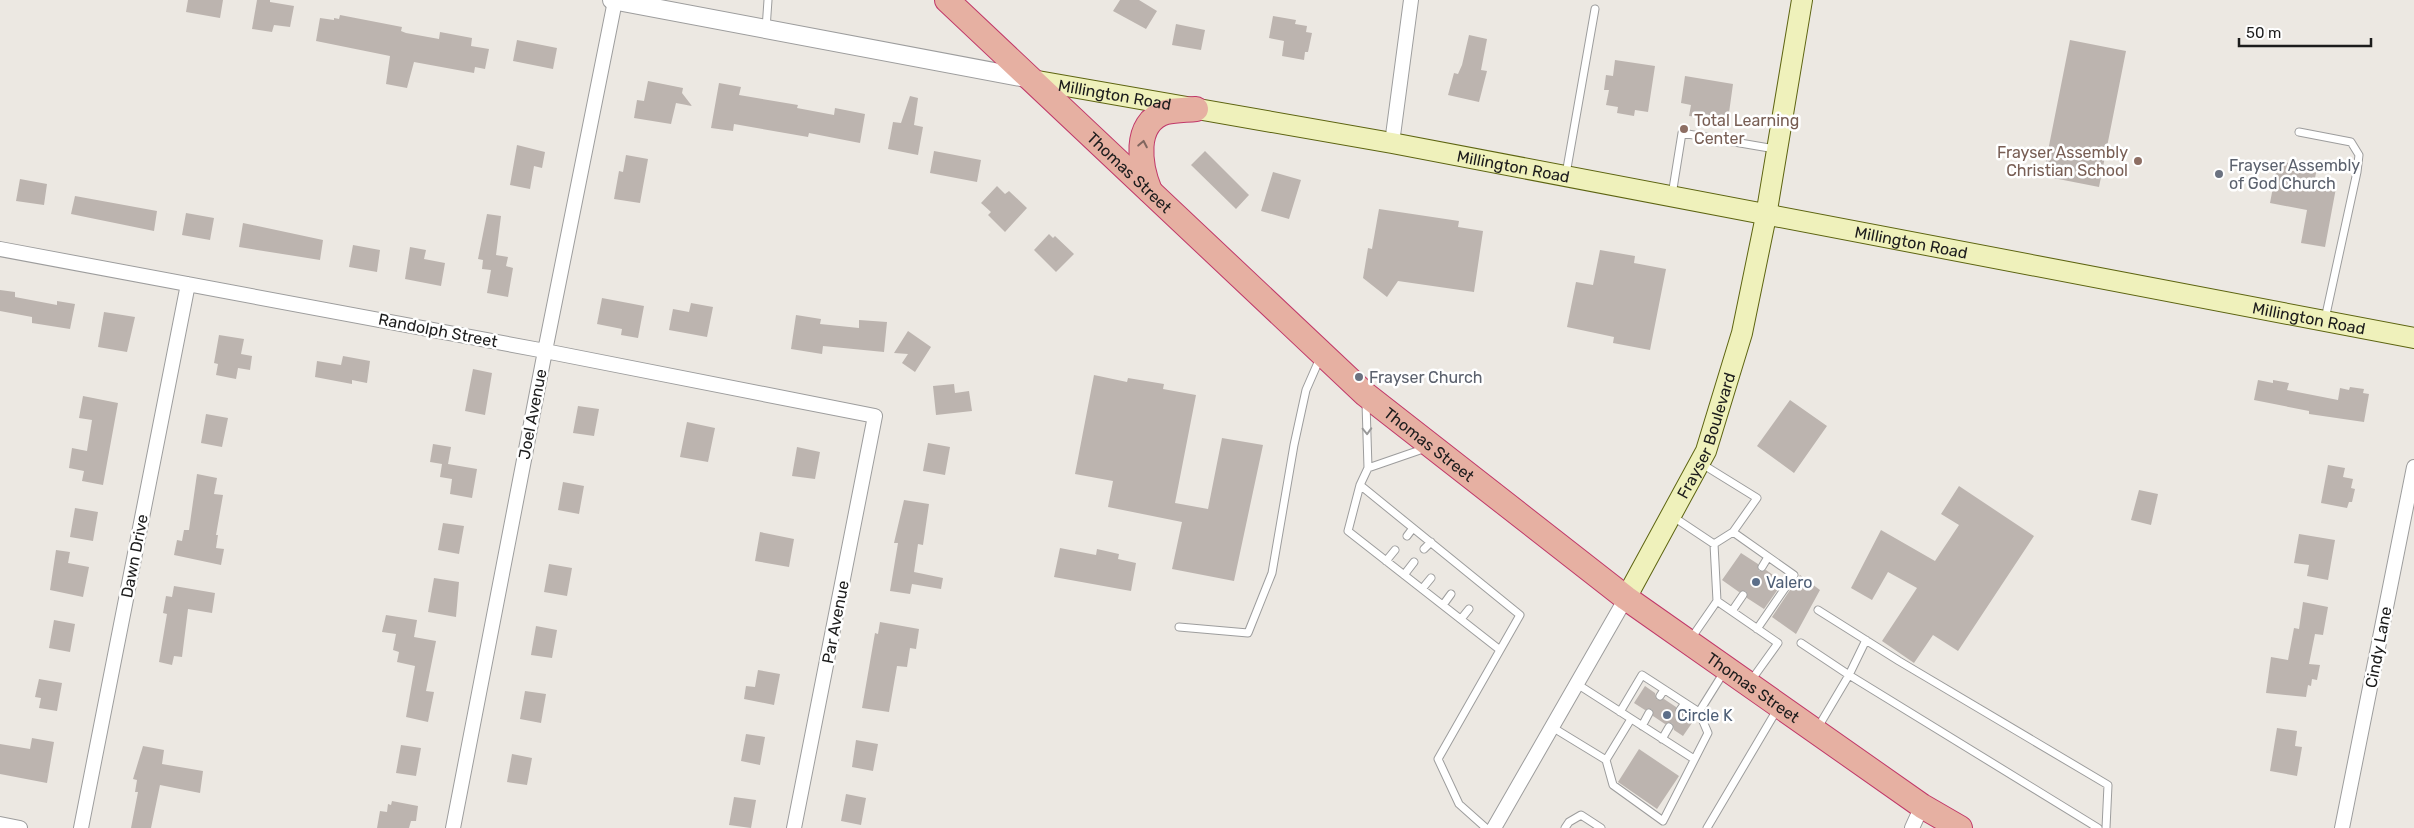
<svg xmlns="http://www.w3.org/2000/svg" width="2414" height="828" font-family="Rubik,sans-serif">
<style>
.building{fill:#bcb4af}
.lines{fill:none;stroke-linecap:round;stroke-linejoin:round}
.service-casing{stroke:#9d9d9d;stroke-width:9}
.minor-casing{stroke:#9d9d9d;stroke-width:16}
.tertiary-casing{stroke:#9d9d9d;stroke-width:20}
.secondary-casing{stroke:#5d6411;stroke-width:22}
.trunk-casing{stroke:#c13869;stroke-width:26}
.service{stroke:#fff;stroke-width:7}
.minor{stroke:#fff;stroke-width:14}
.tertiary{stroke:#fff;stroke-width:18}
.secondary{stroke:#eff1bb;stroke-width:20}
.trunk{stroke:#e6b0a2;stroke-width:24}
.oneway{stroke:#81665f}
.oneway2{stroke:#999}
.education-dot{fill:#8d6e63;stroke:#fff;stroke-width:2}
.worship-dot{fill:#6b7280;stroke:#fff;stroke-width:2}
.service-dot{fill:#5c6f8a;stroke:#fff;stroke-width:2}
.labels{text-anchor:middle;stroke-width:5;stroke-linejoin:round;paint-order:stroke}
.street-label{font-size:16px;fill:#1c1c1c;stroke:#fff}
.education-label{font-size:16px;fill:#785e54;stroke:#fff;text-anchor:start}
.worship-label{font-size:16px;fill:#5b616d;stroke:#fff;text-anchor:start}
.service-label{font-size:16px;fill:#4e5e75;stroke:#fff;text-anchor:start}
</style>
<rect width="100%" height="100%" fill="#ece8e2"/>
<!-- building -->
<path class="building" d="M 188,0 L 223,0 L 220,18 L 186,12 Z
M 257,0 L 270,0 L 270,2 L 294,6 L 290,27 L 274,25 L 272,32 L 252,29 Z
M 1120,0 L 1139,0 L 1157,11 L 1146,29 L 1113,11 Z
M 340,15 L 402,27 L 401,31 L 406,33 L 439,39 L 440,32 L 472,38 L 471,46 L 489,49 L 485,69 L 475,67 L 474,73 L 414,62 L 407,88 L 386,84 L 390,56 L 316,41 L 320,18 L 334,20 L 334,18 L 339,19 Z
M 1273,16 L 1296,20 L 1295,24 L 1307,26 L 1306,32 L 1312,33 L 1308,52 L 1305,52 L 1304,60 L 1282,56 L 1284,41 L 1269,38 Z
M 1176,24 L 1205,30 L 1201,50 L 1172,45 Z
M 1469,35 L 1487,39 L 1481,70 L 1487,71 L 1479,102 L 1448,95 L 1454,73 L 1458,74 L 1462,65 Z
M 517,40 L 557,48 L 553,69 L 513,61 Z
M 2070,40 L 2126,51 L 2099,187 L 2043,176 Z
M 1615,60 L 1655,66 L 1648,112 L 1635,110 L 1634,116 L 1617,113 L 1618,107 L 1606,105 L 1609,90 L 1604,90 L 1606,75 L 1613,76 Z
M 1685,76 L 1733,84 L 1728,120 L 1689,116 L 1691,105 L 1681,103 Z
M 648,81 L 683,88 L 682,93 L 692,106 L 676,103 L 671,124 L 634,118 L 637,100 L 644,101 Z
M 719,83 L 741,87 L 739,95 L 798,105 L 797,108 L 834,115 L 835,108 L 865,114 L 860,143 L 809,133 L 808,137 L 734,124 L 733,131 L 711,128 Z
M 910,96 L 918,98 L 914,125 L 923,127 L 918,155 L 888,149 L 893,122 L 901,123 Z
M 517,145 L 545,152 L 542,168 L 534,166 L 530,189 L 510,185 Z
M 934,151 L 981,160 L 977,182 L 930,173 Z
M 1205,151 L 1249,195 L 1236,209 L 1191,165 Z
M 626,155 L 648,159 L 640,203 L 614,199 L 619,171 L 623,172 Z
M 2278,161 L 2317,168 L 2314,183 L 2336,188 L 2325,247 L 2301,243 L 2307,210 L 2270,203 Z
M 1273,172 L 1301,180 L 1289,219 L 1261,211 Z
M 20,179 L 47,184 L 44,205 L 16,201 Z
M 997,186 L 1005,194 L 1009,191 L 1027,208 L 1005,232 L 988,215 L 991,212 L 981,203 Z
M 75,196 L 157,211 L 154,231 L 71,214 Z
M 1379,209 L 1459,221 L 1458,227 L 1483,231 L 1474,292 L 1398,281 L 1387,297 L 1363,278 L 1368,248 L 1372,249 Z
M 186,213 L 214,218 L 210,240 L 182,235 Z
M 487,214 L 501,216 L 496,255 L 508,257 L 506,266 L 513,268 L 508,297 L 487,293 L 491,270 L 482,269 L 483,260 L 478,259 Z
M 243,223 L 323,240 L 320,260 L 239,247 Z
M 1049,234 L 1053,238 L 1055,236 L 1074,254 L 1056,272 L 1034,250 Z
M 353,245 L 380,250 L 377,272 L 349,267 Z
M 410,247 L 426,250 L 424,259 L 445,263 L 441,286 L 405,279 Z
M 1600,250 L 1635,256 L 1634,263 L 1666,269 L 1650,350 L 1613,343 L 1614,337 L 1567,327 L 1576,282 L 1593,285 Z
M 0,290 L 15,292 L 15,297 L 57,305 L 57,301 L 75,304 L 70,329 L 32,323 L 32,317 L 0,311 Z
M 602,298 L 644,306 L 638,338 L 621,335 L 622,329 L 597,324 Z
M 691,303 L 713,307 L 707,337 L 669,330 L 673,309 L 689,312 Z
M 104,312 L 135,317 L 127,352 L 98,347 Z
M 796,315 L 821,319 L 820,324 L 859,328 L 859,320 L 887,322 L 884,352 L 823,346 L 822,354 L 791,349 Z
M 908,331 L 931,347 L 915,372 L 902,363 L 908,354 L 894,353 Z
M 219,335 L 244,339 L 241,354 L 252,356 L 250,370 L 238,368 L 236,379 L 216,375 L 218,364 L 214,363 Z
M 343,356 L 370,361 L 367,383 L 352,380 L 352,384 L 315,377 L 317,361 L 341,365 Z
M 473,369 L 492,373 L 485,415 L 465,411 Z
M 1094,375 L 1127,382 L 1128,378 L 1164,384 L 1163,389 L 1196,395 L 1175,503 L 1208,509 L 1222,438 L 1263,445 L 1234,581 L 1172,569 L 1182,522 L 1108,507 L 1113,481 L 1075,474 Z
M 2258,380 L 2273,383 L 2273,380 L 2289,383 L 2287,390 L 2338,400 L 2340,388 L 2349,390 L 2350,387 L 2364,389 L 2363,393 L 2369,394 L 2364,422 L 2309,414 L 2309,411 L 2254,400 Z
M 954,384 L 955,393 L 969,391 L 972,411 L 936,415 L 933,386 Z
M 83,396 L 118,403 L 103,485 L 82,481 L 84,471 L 69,468 L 72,448 L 87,451 L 92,420 L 79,418 Z
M 1790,400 L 1827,426 L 1794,473 L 1757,446 Z
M 578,406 L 599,409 L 594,436 L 573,433 Z
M 206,414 L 228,418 L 222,447 L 201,443 Z
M 687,422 L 715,428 L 708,462 L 680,457 Z
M 928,443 L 950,447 L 945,475 L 923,471 Z
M 433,444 L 451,447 L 448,464 L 477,469 L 472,498 L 450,494 L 452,479 L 440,477 L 442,464 L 430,462 Z
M 797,447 L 820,452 L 815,479 L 792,476 Z
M 2328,465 L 2345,468 L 2343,477 L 2353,479 L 2351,488 L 2355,489 L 2352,502 L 2349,502 L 2347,508 L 2321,503 Z
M 197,474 L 217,478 L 214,494 L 223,495 L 216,535 L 218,535 L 216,548 L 224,549 L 221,565 L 174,555 L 177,540 L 182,541 L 184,530 L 189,530 Z
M 563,482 L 584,486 L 579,514 L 558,510 Z
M 1959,486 L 2034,536 L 1958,651 L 1933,635 L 1914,663 L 1882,641 L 1917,588 L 1888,572 L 1872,600 L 1851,588 L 1881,530 L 1935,561 L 1959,525 L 1941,514 Z
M 2139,490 L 2158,494 L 2151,525 L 2131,520 Z
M 904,500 L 929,504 L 923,545 L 918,544 L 914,572 L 943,578 L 941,589 L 912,584 L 910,594 L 890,591 L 898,543 L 894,543 Z
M 75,508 L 98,512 L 93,541 L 70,537 Z
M 443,523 L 464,526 L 459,554 L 438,550 Z
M 760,532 L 794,539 L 789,567 L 755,561 Z
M 2299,534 L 2335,540 L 2328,580 L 2307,576 L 2309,565 L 2294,563 Z
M 1060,548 L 1096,555 L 1097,549 L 1119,554 L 1118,559 L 1136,563 L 1131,591 L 1054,577 Z
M 56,550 L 70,552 L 68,563 L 89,567 L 83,597 L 50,590 Z
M 1741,553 L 1758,564 L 1759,571 L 1766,570 L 1783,582 L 1764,609 L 1747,598 L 1746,591 L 1739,592 L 1722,580 Z
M 549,564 L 572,568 L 567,596 L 544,592 Z
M 1800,575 L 1820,590 L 1796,634 L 1772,617 Z
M 434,578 L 459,582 L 456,617 L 428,612 Z
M 174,586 L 215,593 L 212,613 L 188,609 L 182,657 L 174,656 L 172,665 L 159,662 L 167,614 L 163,613 L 166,596 L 172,597 Z
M 2303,602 L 2328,607 L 2323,635 L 2315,634 L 2309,664 L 2320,665 L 2317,680 L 2312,679 L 2311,686 L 2308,685 L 2306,697 L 2266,693 L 2271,657 L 2288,660 L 2294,628 L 2299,629 Z
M 386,615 L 417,620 L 414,637 L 436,641 L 426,691 L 434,692 L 428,722 L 406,717 L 415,666 L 397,662 L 399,652 L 393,650 L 396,634 L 382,632 Z
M 54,620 L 75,624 L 70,652 L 49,648 Z
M 880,622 L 919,629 L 916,649 L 910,648 L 907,667 L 897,666 L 889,712 L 862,708 L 875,633 L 878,634 Z
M 536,626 L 557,630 L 552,658 L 531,655 Z
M 758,670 L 780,674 L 774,705 L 744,699 L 746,686 L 755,687 Z
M 39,679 L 62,683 L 57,711 L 39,708 L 41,698 L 35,697 Z
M 1645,686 L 1655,693 L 1657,700 L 1664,699 L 1676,707 L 1677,715 L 1684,713 L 1694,720 L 1683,736 L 1674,730 L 1672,723 L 1665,724 L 1653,716 L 1652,709 L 1645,710 L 1634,703 Z
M 525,691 L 546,694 L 541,723 L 520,719 Z
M 2277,728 L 2297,731 L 2295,746 L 2302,747 L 2297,776 L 2270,771 Z
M 746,734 L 765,737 L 760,765 L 741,761 Z
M 32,738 L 54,742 L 47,783 L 0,774 L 0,744 L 30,749 Z
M 856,740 L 878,744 L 873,771 L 852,767 Z
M 401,745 L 421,748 L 416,776 L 396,773 Z
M 143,746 L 164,750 L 162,764 L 203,771 L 200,793 L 160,785 L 151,828 L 131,828 L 138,792 L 135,792 L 137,780 L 133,779 Z
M 1639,749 L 1679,776 L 1657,809 L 1618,782 Z
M 512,754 L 532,758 L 527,785 L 507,782 Z
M 846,794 L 866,798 L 861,825 L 841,821 Z
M 734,797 L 756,800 L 751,828 L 729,825 Z
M 392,801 L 418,806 L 416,821 L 411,821 L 409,828 L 377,828 L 380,811 L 387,812 L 388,804 L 391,805 Z"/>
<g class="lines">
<defs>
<path id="service" d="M 766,29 L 768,0
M 2299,132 L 2351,142 L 2359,155 L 2357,172 L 2325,319
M 1566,174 L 1595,9
M 1672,195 L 1682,133 L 1775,149
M 1366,403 L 1368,468 L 1360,485 L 1520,615 L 1438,759 L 1459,804 L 1486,828
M 1702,464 L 1757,498 L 1733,532
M 1368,468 L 1426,448
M 1360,485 L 1348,531 L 1500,650
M 1672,516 L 1714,544 L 1717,601
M 1407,536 L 1413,528
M 1714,544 L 1733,532 L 1794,575 L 1757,629
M 1424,549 L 1431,542
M 1386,561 L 1395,550
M 1762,567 L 1768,557
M 1404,575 L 1414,562
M 1422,589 L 1431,578
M 1443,605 L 1451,594
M 1818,610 L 1899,661 L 2108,785 L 2106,828
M 1732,611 L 1743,595
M 1461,619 L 1469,609
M 1179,627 L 1248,633 L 1272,573 L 1294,445 L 1306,390 L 1320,358
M 1690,640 L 1717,601 L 1778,643 L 1750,682
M 1866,640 L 1849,675 L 2098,828
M 1801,643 L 1849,675 L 1817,729
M 1577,684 L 1694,759
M 1660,696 L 1664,690
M 1680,710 L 1685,703
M 1620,712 L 1642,675 L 1699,712
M 1642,726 L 1649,713
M 1552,727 L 1606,760 L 1613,785 L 1663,821 L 1708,733 L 1699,712 L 1724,672
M 1662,739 L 1669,727
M 1606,760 L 1631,719
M 1565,828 L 1569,822 L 1581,815 L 1601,828
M 1707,828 L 1778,708"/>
<path id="minor" d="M 1392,143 L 1411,0
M 0,249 L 545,351 L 875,416 L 794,828
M 0,824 L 20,828
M 81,828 L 188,284
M 453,828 L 545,351 L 615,1
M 1494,828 L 1626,598
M 1912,828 L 1922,806
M 2342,828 L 2414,467"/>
<path id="tertiary" d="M 612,0 L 1031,79"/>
<g id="secondary">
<path id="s1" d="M 1032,80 L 1392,143 L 2414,338"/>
<path id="s2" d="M 1626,598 L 1706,451 L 1742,333 L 1766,216 L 1802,0"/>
</g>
<g id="trunk">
<path id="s3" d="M 947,0 L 1365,394 L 1626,598 L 1922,806 L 1960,828"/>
<path d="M 1150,191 C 1140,167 1132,122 1166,112 C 1175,110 1186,110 1196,109"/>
</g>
</defs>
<!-- service casing -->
<use href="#service" class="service-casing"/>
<!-- minor casing -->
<use href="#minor" class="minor-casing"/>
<!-- tertiary casing -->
<use href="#tertiary" class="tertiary-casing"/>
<!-- secondary casing -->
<use href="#secondary" class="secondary-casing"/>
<!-- trunk casing -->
<use href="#trunk" class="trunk-casing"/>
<!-- service -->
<use href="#service" class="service"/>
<!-- minor -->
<use href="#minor" class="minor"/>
<!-- tertiary -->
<use href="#tertiary" class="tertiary"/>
<!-- secondary -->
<use href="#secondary" class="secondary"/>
<!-- trunk -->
<use href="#trunk" class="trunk"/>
</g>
<!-- one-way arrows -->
<defs><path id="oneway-chevron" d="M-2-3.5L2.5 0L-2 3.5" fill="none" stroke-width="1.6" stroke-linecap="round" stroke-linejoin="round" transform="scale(1.25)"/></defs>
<use class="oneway" href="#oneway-chevron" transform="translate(1143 144) rotate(-79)"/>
<use class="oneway2" href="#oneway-chevron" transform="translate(1367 431) rotate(88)"/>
<!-- markers -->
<g class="education-dot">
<circle cx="1684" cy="129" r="5"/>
<circle cx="2138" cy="161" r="5"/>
</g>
<g class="worship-dot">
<circle cx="2219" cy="174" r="5"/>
<circle cx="1359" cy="377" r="5"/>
</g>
<g class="service-dot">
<circle cx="1756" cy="582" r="5"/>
<circle cx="1667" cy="715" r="5"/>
</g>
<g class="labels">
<!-- street labels -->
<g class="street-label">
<text dy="6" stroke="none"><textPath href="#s1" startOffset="84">Millington Road</textPath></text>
<text dy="6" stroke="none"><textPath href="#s1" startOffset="489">Millington Road</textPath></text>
<text dy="6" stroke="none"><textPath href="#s3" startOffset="251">Thomas Street</textPath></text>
<text dy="6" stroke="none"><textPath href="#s1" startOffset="894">Millington Road</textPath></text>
<text dy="6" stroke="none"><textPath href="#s1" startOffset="1299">Millington Road</textPath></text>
<text transform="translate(438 330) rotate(11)" y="6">Randolph Street</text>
<text transform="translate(532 414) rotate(-79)" y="6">Joel Avenue</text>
<text dy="6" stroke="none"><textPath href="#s2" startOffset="182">Frayser Boulevard</textPath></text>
<text dy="6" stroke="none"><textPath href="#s3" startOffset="656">Thomas Street</textPath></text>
<text transform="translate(134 556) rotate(-79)" y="6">Dawn Drive</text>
<text transform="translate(835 622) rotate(-79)" y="6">Par Avenue</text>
<text transform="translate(2378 647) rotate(-79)" y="6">Cindy Lane</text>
<text dy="6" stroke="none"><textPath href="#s3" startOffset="1061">Thomas Street</textPath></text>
</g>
<!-- education labels -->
<g class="education-label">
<text x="1694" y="126">Total Learning<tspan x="1694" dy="18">Center</tspan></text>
<text x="2128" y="158" text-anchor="end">Frayser Assembly<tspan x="2128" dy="18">Christian School</tspan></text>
</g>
<!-- worship labels -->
<g class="worship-label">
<text x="2229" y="171">Frayser Assembly<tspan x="2229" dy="18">of God Church</tspan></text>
<text x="1369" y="383">Frayser Church</text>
</g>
<!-- service labels -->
<g class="service-label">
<text x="1766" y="588">Valero</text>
<text x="1677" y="721">Circle K</text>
</g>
</g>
<!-- scale -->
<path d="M2239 38v8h132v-8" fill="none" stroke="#1c1c1c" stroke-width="2.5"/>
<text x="2246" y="38" font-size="15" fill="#1c1c1c" stroke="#ffffff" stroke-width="4" paint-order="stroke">50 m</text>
</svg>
